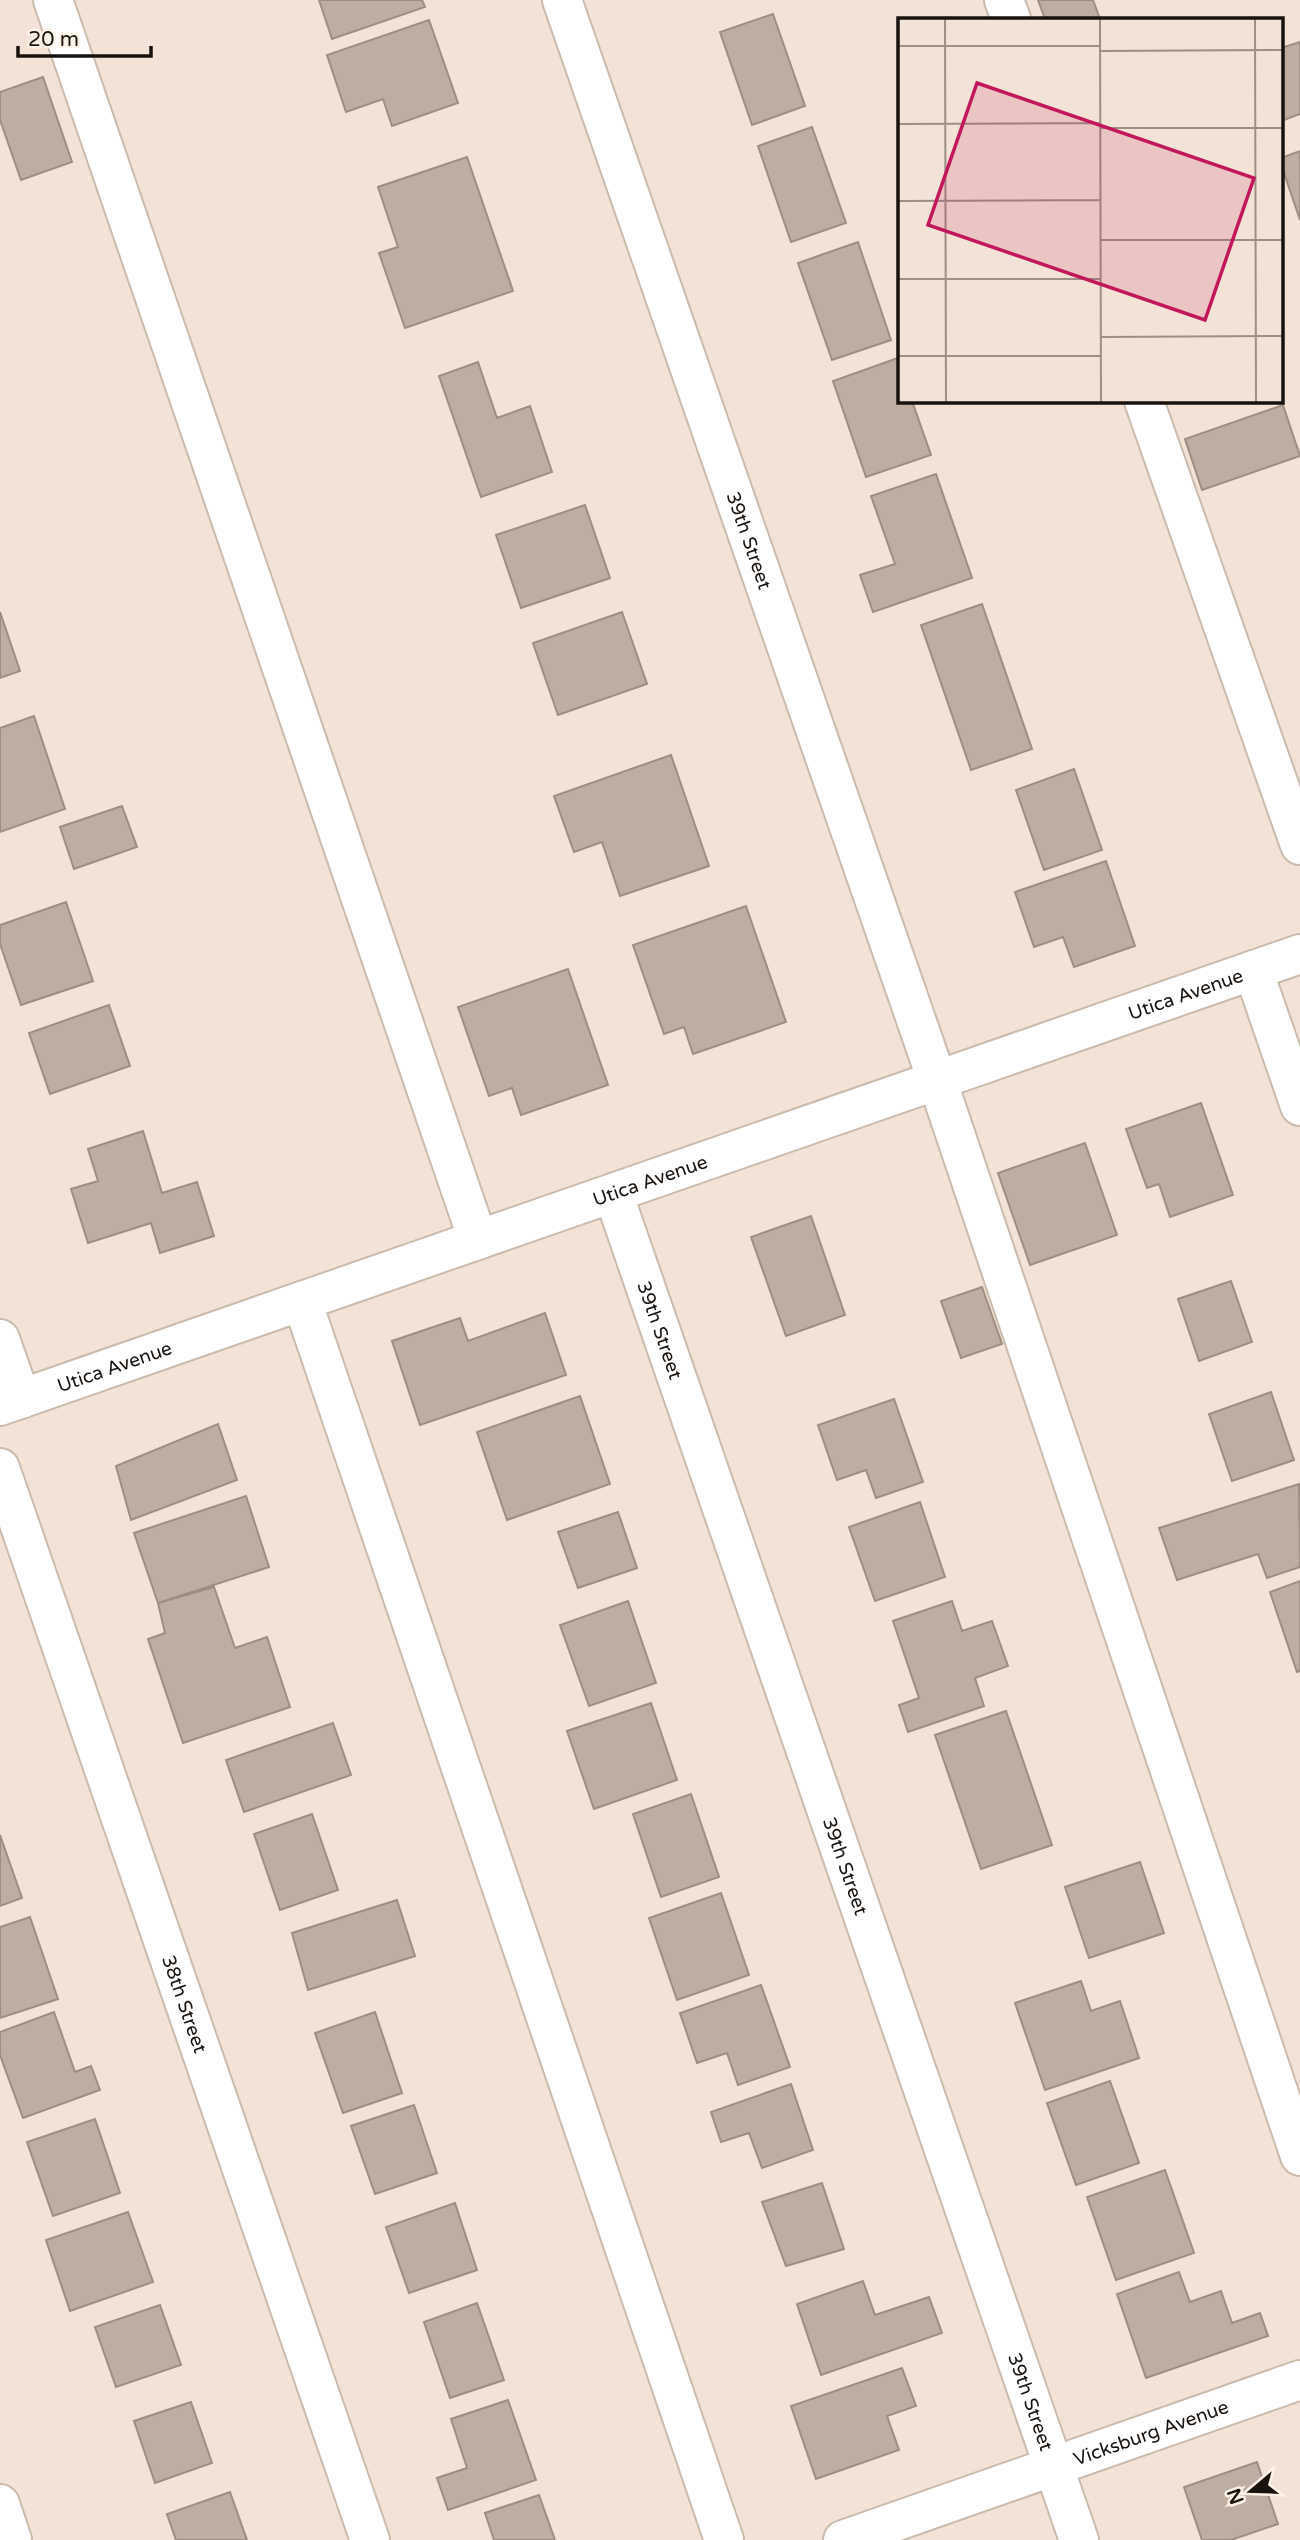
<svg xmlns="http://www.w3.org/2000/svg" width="1300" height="2540" font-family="'Varela Round',sans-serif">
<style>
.building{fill:#bdaea1;stroke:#9d8e81;stroke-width:2}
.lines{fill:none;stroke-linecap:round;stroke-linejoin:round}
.minor-casing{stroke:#cabbad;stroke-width:42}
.minor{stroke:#fff;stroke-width:38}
.labels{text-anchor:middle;stroke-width:7;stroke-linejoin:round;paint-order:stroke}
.street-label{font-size:19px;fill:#18120e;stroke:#fef1e6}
.inset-road{fill:none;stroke:#9b8f86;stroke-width:2}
.view{fill:#c2185b;fill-opacity:0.15;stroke:#c2185b;stroke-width:3.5}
.inset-edge{fill:none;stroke:#18120e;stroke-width:3.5}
</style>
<rect width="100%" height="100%" fill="#f3e3d6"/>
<!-- building -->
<path class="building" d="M 319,0 L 422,0 L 425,7 L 332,39 Z
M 1038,0 L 1093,0 L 1100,19 L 1045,19 Z
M 773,14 L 805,106 L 752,125 L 720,32 Z
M 429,20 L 458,103 L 392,126 L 383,99 L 346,112 L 327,55 Z
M 1300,42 L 1300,114 L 1281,121 L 1281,48 Z
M 43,77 L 72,162 L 21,180 L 0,120 L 0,92 Z
M 812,127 L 846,223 L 791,242 L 758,146 Z
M 1300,151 L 1300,220 L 1281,164 L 1281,158 Z
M 467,157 L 513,291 L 405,328 L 379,253 L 398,247 L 378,187 Z
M 858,242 L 891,340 L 832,360 L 798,263 Z
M 898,358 L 899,401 L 912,401 L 931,455 L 866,477 L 833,381 Z
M 478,362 L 497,418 L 530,406 L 552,472 L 481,497 L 439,376 Z
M 1283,405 L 1300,456 L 1202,490 L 1185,439 Z
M 936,474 L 972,578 L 873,612 L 860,575 L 895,564 L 871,496 Z
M 585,505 L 610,578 L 521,608 L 496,535 Z
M 982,604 L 1032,749 L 971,770 L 921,625 Z
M 0,612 L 20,671 L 0,678 Z
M 622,612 L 647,684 L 558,715 L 533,643 Z
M 34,716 L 65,809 L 0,832 L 0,728 Z
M 671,755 L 709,866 L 620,896 L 602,842 L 574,852 L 554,796 Z
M 1074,769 L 1102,850 L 1044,870 L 1016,790 Z
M 122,806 L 137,847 L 74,869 L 60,827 Z
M 1106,861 L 1135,946 L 1074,967 L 1063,937 L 1034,947 L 1015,892 Z
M 66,902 L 93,981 L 21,1005 L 0,944 L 0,925 Z
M 746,906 L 786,1022 L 693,1054 L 684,1027 L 664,1034 L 633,945 Z
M 568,969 L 608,1085 L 521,1115 L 512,1088 L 489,1096 L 458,1007 Z
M 109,1005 L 130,1066 L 50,1094 L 29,1033 Z
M 1201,1103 L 1233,1195 L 1170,1217 L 1159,1184 L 1147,1188 L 1126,1129 Z
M 143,1131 L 162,1193 L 197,1182 L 214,1236 L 160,1253 L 151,1223 L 88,1243 L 71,1189 L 98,1181 L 88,1149 Z
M 1085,1143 L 1117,1235 L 1030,1265 L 998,1173 Z
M 811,1216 L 845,1315 L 786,1336 L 751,1237 Z
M 1231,1281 L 1252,1342 L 1199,1361 L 1178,1299 Z
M 982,1287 L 1002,1344 L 961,1358 L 941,1301 Z
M 545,1313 L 566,1375 L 420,1425 L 392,1341 L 460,1318 L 468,1341 Z
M 1271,1392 L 1294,1460 L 1232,1481 L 1209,1414 Z
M 580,1396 L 610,1484 L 507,1520 L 477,1432 Z
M 894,1399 L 923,1482 L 876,1498 L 866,1470 L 837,1480 L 818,1425 Z
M 218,1424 L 237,1480 L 131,1520 L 116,1466 Z
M 1299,1484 L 1300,1567 L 1267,1578 L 1258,1554 L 1177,1580 L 1159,1528 Z
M 246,1496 L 269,1567 L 158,1603 L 134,1533 Z
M 920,1502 L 945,1577 L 875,1601 L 849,1527 Z
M 618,1512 L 637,1568 L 578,1588 L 558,1532 Z
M 1300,1581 L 1300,1671 L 1297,1672 L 1270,1592 Z
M 214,1587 L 235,1648 L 267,1637 L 290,1707 L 183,1743 L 148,1639 L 165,1633 L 158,1603 Z
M 628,1601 L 656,1683 L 589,1706 L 560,1625 Z
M 952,1601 L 962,1631 L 992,1621 L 1008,1666 L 975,1678 L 984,1706 L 908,1732 L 899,1705 L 919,1698 L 893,1621 Z
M 651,1703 L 677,1780 L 594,1809 L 567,1731 Z
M 1006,1711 L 1052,1845 L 981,1869 L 935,1735 Z
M 333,1723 L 351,1775 L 244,1812 L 226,1760 Z
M 691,1794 L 719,1877 L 661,1897 L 633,1814 Z
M 312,1814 L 338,1890 L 280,1910 L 254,1834 Z
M 0,1835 L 22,1898 L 0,1906 Z
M 1140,1862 L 1164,1933 L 1089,1958 L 1065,1887 Z
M 721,1893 L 749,1975 L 677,2000 L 649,1918 Z
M 397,1900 L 415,1956 L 308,1990 L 292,1933 Z
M 30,1917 L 58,1999 L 0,2018 L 0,1927 Z
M 1081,1981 L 1091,2011 L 1120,2001 L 1139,2058 L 1045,2090 L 1015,2003 Z
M 761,1985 L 790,2067 L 738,2085 L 727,2053 L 697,2063 L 680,2013 Z
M 54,2012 L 75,2072 L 91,2066 L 100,2090 L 23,2118 L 0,2055 L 0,2032 Z
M 375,2012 L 402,2093 L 343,2113 L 315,2033 Z
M 1110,2081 L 1139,2163 L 1076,2185 L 1047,2103 Z
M 791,2084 L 813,2150 L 762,2168 L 749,2133 L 721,2142 L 711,2112 Z
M 414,2105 L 437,2173 L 375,2194 L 351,2126 Z
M 95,2119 L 120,2193 L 53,2216 L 27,2142 Z
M 1165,2170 L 1194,2253 L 1116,2280 L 1087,2197 Z
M 822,2183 L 844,2249 L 786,2266 L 762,2202 Z
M 455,2203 L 477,2270 L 409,2293 L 386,2227 Z
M 128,2212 L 153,2282 L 70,2311 L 46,2240 Z
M 1179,2272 L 1190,2302 L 1221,2291 L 1232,2323 L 1260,2313 L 1268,2336 L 1146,2378 L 1117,2294 Z
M 863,2281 L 875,2315 L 929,2297 L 942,2333 L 821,2375 L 797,2304 Z
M 477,2303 L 504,2380 L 450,2398 L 424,2322 Z
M 160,2305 L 181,2365 L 116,2387 L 95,2327 Z
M 902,2368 L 916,2406 L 887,2416 L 899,2450 L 816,2479 L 791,2406 Z
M 508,2400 L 536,2480 L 448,2510 L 437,2478 L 467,2468 L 451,2419 Z
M 191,2402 L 212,2463 L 155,2483 L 134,2421 Z
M 1257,2462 L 1278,2524 L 1231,2540 L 1202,2540 L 1184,2487 Z
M 230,2492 L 247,2540 L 176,2540 L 167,2514 Z
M 539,2495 L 555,2540 L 494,2540 L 485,2513 Z"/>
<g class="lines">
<defs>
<g id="minor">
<path d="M 53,0 L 478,1240"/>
<path id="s1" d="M 562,0 L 937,1080 L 1300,2156"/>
<path d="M 1004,0 L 1011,19"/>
<path d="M 1144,401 L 1300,845"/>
<path d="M 1253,970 L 1300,1106"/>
<path id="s2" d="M 613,1193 L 1079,2540"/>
<path d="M 302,1301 L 724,2540"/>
<path d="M 0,1339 L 21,1399"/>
<path id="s3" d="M 0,1406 L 1300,954"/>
<path id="s4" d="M 0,1468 L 370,2540"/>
<path d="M 0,2504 L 12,2540"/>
<path id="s5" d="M 843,2540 L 1300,2380"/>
</g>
</defs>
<!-- minor casing -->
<use href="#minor" class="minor-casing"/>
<!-- minor -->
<use href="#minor" class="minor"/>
</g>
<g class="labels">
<!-- street labels -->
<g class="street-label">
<text dy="7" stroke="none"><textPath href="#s1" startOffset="572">39th Street</textPath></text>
<text dy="7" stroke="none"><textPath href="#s3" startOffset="1255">Utica Avenue</textPath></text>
<text dy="7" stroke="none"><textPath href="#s3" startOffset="688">Utica Avenue</textPath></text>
<text dy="7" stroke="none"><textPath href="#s2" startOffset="145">39th Street</textPath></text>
<text dy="7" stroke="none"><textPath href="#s3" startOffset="121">Utica Avenue</textPath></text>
<text dy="7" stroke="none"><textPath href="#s2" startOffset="712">39th Street</textPath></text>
<text dy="7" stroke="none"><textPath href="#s4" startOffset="567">38th Street</textPath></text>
<text dy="7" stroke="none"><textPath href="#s2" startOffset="1279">39th Street</textPath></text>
<text dy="7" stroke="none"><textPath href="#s5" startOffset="326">Vicksburg Avenue</textPath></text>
</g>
</g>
<!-- overview -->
<g transform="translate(898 18)">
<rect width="385" height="385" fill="#f3e3d6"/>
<path class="inset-road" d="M 47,1 L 48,384M 202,1 L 203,384M 357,1 L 358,384M 0,28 L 202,28M 202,33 L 385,32M 0,106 L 203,105M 203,110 L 385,110M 0,183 L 203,182M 203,222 L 385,222M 0,261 L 203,261M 203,319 L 385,318M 0,338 L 203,338"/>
<path class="view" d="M 79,65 L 356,160 L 307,302 L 30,207 Z"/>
<rect width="385" height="385" class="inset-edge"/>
</g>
<!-- north arrow -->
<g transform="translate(1251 2491) rotate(251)" stroke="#fef1e6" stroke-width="5" paint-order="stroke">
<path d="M0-5L12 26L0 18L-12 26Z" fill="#18120e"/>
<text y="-10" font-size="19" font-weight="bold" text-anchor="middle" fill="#18120e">N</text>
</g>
<!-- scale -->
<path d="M18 46v10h133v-10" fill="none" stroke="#18120e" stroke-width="3.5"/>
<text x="28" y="46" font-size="21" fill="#18120e" stroke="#fef1e6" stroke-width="5" paint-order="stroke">20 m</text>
</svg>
